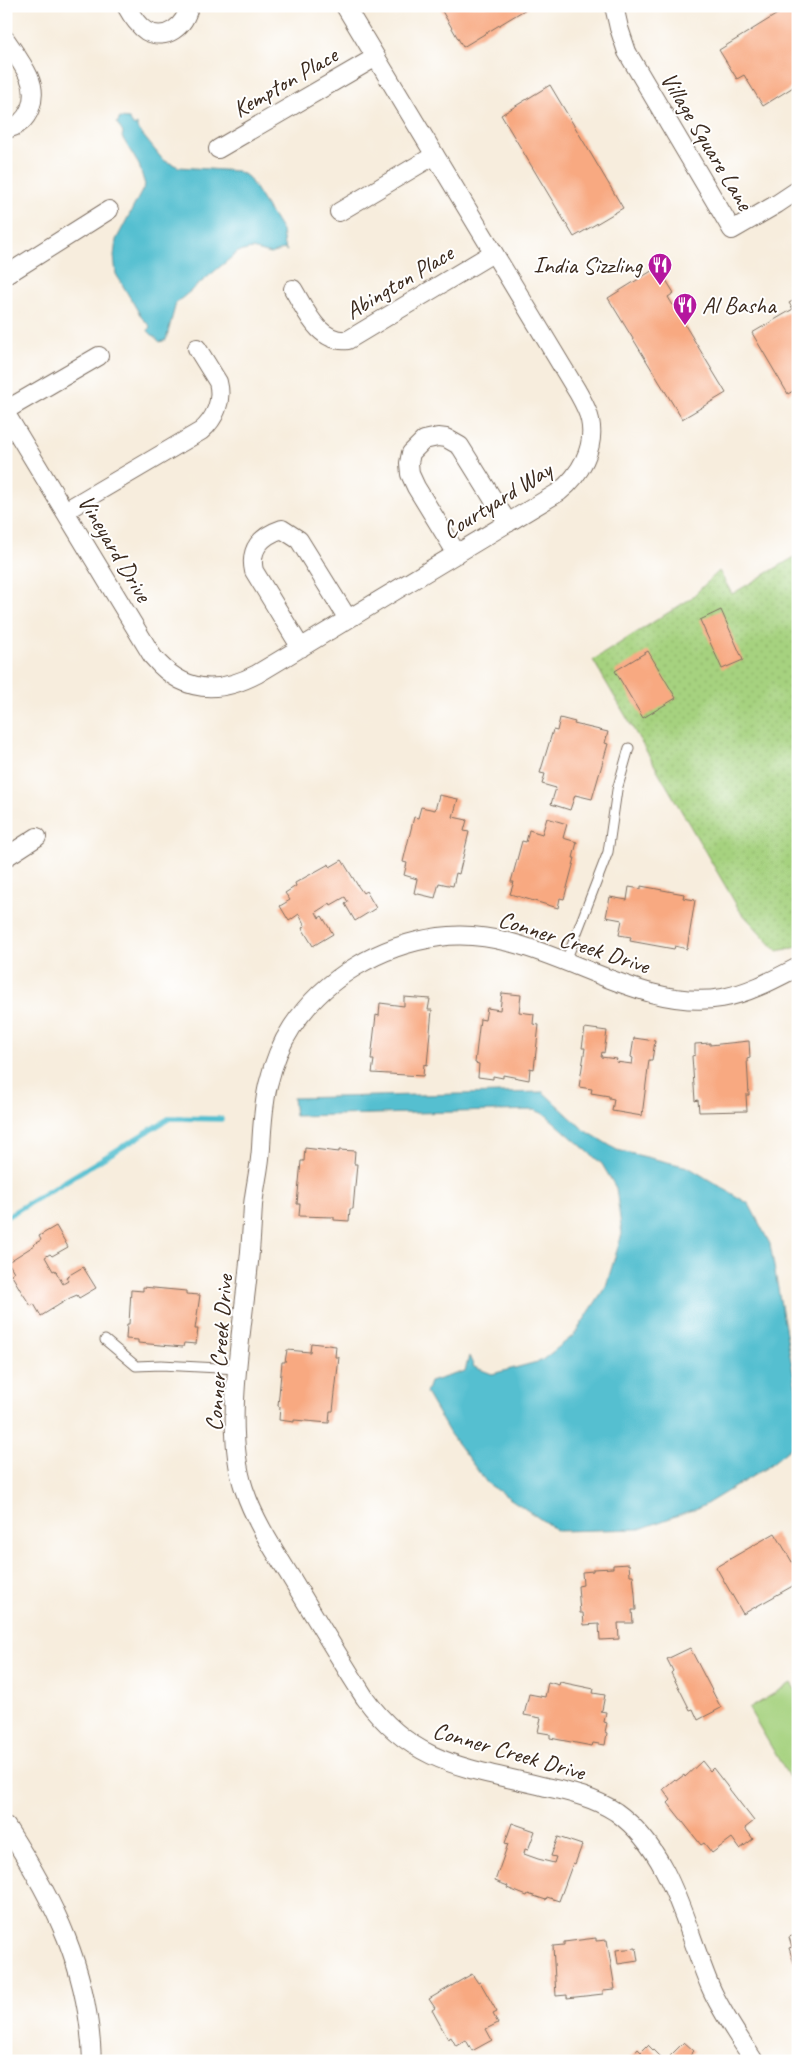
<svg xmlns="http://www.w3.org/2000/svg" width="804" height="2067" font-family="Caveat,sans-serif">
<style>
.grass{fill:url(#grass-dots);stroke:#707e4e}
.park{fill:#a6d27f;stroke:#707e4e}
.water{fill:#54bfd0;stroke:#487477}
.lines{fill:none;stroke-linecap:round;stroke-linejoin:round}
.stream{stroke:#54bfd0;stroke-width:5.5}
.building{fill:#f8a981}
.lane-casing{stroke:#7d6e61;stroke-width:11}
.street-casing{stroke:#7d6e61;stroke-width:20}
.lane{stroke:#fff;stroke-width:9}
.street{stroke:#fff;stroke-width:18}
.labels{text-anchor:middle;stroke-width:4;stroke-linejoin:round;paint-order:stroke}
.street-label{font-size:24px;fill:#3b2a1e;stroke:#fff}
.poi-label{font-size:24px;fill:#3b2a1e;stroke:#fff;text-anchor:end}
</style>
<defs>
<pattern id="grass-dots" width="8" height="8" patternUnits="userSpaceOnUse" patternTransform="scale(1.25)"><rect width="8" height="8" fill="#a6d27f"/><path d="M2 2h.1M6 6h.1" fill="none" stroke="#90b46d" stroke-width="1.8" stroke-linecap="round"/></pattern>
</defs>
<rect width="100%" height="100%" fill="#fff"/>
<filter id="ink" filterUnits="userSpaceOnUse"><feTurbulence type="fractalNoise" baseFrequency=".02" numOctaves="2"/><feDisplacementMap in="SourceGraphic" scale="10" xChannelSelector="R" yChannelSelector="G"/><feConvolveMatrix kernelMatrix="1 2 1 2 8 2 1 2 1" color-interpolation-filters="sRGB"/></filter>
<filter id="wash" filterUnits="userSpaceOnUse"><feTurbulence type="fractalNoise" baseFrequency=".0096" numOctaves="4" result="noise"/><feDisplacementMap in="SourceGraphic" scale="20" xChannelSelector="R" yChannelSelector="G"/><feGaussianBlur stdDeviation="1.12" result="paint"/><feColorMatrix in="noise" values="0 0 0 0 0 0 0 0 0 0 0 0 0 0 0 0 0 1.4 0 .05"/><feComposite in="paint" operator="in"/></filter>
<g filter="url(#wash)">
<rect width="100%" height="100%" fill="#f7eddd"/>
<!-- grass -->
<path class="grass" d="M 798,555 L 798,947 L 777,951 L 740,911 L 593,660 L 690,599 L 719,571 L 732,594 Z"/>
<!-- park -->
<path class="park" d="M 791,1683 L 798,1693 L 798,1772 L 789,1777 L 749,1709 Z"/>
<!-- water -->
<path class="water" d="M 120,118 L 129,119 L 134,126 L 137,124 L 137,128 L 163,160 L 179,167 L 237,171 L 248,177 L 282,231 L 284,246 L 287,251 L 284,249 L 271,254 L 252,249 L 238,252 L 176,303 L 166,340 L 160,342 L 148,331 L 150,326 L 142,318 L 116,274 L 114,256 L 116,240 L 145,185 L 139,165 L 122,137 L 123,133 L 117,123 Z
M 543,1092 L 583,1129 L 617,1150 L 688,1167 L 749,1204 L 770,1244 L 798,1400 L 792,1447 L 766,1468 L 703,1506 L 640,1529 L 558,1531 L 487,1483 L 450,1434 L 426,1393 L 430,1382 L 465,1371 L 469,1356 L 474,1367 L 492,1374 L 541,1361 L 574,1335 L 606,1286 L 622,1234 L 616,1188 L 602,1164 L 546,1115 L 535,1110 L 295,1116 L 293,1098 Z"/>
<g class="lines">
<!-- stream -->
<path class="stream" d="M 6,1217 L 170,1118 L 221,1119"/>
</g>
<g id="blocks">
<!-- building -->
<path class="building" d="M 439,6 L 531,6 L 463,47 Z
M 785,6 L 798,6 L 798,84 L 763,106 L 744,75 L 737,79 L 719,50 L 787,8 Z
M 550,85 L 623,208 L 574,237 L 501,115 Z
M 658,267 L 674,293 L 668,297 L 726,393 L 682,419 L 608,298 Z
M 798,298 L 798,388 L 788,394 L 752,333 L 793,309 L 789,303 Z
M 721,610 L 743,660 L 722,669 L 700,620 Z
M 648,651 L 676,698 L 643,718 L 615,671 Z
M 560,718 L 575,722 L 574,724 L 608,732 L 605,743 L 608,744 L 592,799 L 575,795 L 570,810 L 551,804 L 556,788 L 542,784 L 545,774 L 540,773 L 553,730 L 557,731 Z
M 439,795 L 458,799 L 453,817 L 467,820 L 464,831 L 469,832 L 459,874 L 456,873 L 453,886 L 439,883 L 435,898 L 414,893 L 417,879 L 404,875 L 407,863 L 403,862 L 414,817 L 418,818 L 421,807 L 435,810 Z
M 547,818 L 567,824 L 563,838 L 577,842 L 573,858 L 575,858 L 564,899 L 560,898 L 558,908 L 510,894 L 514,882 L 511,882 L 522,841 L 526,842 L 529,830 L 542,834 Z
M 342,860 L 358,886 L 363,893 L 366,891 L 376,908 L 355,921 L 345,904 L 348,902 L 345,897 L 331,905 L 330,903 L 316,912 L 319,918 L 322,916 L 333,934 L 313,946 L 302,928 L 305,926 L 299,914 L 289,921 L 280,906 L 290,900 L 285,893 L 296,886 L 295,883 L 329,864 L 330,867 Z
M 641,886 L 684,894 L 683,898 L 695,900 L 687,949 L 675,946 L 674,949 L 630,941 L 631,937 L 619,935 L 622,920 L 606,917 L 610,897 L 627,900 L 629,887 L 641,889 Z
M 502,993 L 521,995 L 519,1012 L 534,1014 L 533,1024 L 539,1025 L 534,1069 L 530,1068 L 529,1080 L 503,1075 L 503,1078 L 493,1076 L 493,1079 L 478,1077 L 479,1064 L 475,1063 L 480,1019 L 485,1020 L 487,1008 L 500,1010 Z
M 404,997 L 430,999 L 428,1010 L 432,1010 L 427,1065 L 424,1064 L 423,1076 L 372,1073 L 374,1060 L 371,1060 L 376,1015 L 379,1016 L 380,1003 L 404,1006 Z
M 585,1028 L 607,1031 L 604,1053 L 602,1052 L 601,1057 L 617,1059 L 616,1062 L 632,1064 L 633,1058 L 631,1057 L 634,1038 L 655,1041 L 652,1060 L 649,1060 L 642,1116 L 612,1111 L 614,1099 L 609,1098 L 609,1096 L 591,1093 L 592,1089 L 579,1087 L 585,1048 L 582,1048 Z
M 749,1041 L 750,1058 L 747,1059 L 749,1095 L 746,1095 L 747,1111 L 699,1112 L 698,1100 L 695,1101 L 692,1056 L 695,1055 L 695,1044 L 710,1043 L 710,1045 Z
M 305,1148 L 339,1152 L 339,1150 L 355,1151 L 354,1164 L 357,1164 L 353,1209 L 350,1209 L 349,1221 L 334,1220 L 334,1217 L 299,1216 L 300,1204 L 297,1204 L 301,1161 L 304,1161 Z
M 56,1226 L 68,1247 L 52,1256 L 50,1254 L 45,1257 L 53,1271 L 55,1270 L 63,1284 L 68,1281 L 66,1277 L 83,1267 L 96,1288 L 79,1298 L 77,1295 L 70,1298 L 41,1316 L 34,1304 L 31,1306 L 21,1291 L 11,1274 L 14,1272 L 8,1262 L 35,1245 L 34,1244 L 41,1240 L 39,1236 Z
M 143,1287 L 186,1291 L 186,1294 L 200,1295 L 195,1329 L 198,1329 L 196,1344 L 184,1343 L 183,1347 L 138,1343 L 138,1340 L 126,1339 L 127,1324 L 129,1324 L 131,1290 L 143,1291 Z
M 311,1343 L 336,1346 L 335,1357 L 339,1357 L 333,1411 L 330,1411 L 329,1423 L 294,1420 L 294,1422 L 279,1420 L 280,1407 L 278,1406 L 282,1362 L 285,1362 L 287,1350 L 310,1352 Z
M 775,1533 L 798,1572 L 798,1583 L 743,1614 L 716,1567 Z
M 629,1564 L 630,1575 L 633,1575 L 635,1594 L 636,1610 L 632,1610 L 633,1623 L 618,1623 L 619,1639 L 600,1640 L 599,1624 L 584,1625 L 583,1613 L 580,1613 L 578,1586 L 583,1585 L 582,1572 L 593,1571 L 593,1569 L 613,1568 L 613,1565 Z
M 690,1648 L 721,1708 L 698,1720 L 693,1709 L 690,1710 L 682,1694 L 671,1673 L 673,1671 L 667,1659 Z
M 548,1682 L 559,1685 L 560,1682 L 594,1689 L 593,1693 L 605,1695 L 602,1710 L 600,1711 L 606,1712 L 604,1722 L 607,1723 L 605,1732 L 607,1733 L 605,1745 L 593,1743 L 592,1746 L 550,1738 L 550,1734 L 538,1732 L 541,1718 L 524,1715 L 529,1694 L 545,1697 Z
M 702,1761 L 710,1771 L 713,1768 L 754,1821 L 745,1828 L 753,1839 L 740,1849 L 732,1838 L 712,1853 L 704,1843 L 701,1845 L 668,1803 L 671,1800 L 663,1789 L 675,1779 L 676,1781 L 684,1775 L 685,1777 Z
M 512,1823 L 535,1831 L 528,1850 L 525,1849 L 524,1854 L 538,1859 L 554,1863 L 556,1857 L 551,1856 L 558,1837 L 582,1845 L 575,1864 L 573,1863 L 559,1901 L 547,1897 L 546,1900 L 528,1894 L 527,1896 L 507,1888 L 508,1886 L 495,1881 L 508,1844 L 505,1843 Z
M 798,1934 L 798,1972 L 797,1972 L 789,1948 L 792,1947 L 789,1937 Z
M 596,1938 L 596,1941 L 607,1940 L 615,1989 L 603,1990 L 603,1994 L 567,1998 L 567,1995 L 556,1996 L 553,1946 L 564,1945 L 564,1942 Z
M 636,1948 L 638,1961 L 618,1964 L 616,1950 Z
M 472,1974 L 478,1983 L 480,1982 L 497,2012 L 493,2014 L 498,2023 L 486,2029 L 492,2040 L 472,2051 L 466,2040 L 456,2046 L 451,2037 L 448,2039 L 432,2010 L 435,2008 L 429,1999 Z
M 684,2042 L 694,2051 L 685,2061 L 675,2061 L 670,2056 Z
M 648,2045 L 664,2061 L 627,2061 L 638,2049 L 641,2052 Z"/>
</g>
</g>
<g filter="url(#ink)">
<use href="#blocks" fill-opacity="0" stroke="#7d6e61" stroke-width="1"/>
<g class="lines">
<defs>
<path id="lane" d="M 566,961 L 608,852 L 617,790 L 629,748
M 105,1340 L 136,1366 L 161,1365 L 238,1369"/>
<path id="street" d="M 126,6 C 131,15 137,25 146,31 C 166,42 185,26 189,6
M 614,6 L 619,28 L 627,52 L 732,230 L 777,204 L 798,190
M 6,40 C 14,52 23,64 29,77 C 38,97 30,125 6,129
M 218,149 L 376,57
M 339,212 L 435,155
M 6,275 L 109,210
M 293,289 C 306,310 318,343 348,340 L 493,253
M 6,410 L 99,356
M 6,414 L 153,657 C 183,693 217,695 257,674 L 559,492 C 580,475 596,448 590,420 C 588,410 582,400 577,391 L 345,6
M 65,511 L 201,431 C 215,419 223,401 218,382 L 197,348
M 457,554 L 416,487 L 410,474 L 409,463 L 411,453 L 424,440 L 438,437 L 446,438 L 460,446 L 508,523
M 301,648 L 254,571 C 249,549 261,536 282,529 L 299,540 L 348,619
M 6,857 L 37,837
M 6,1826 C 55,1902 89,1969 92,2061
M 754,2061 C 739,2037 721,2012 710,1986 C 685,1927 672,1852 616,1812 C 595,1798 570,1792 546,1787 C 470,1768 414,1766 365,1698 C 340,1659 316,1619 292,1579 C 274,1550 255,1522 244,1489 C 223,1426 243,1329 249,1262 C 251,1243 252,1224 253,1205 C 255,1186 260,1167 261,1148 C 262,1127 263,1107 268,1085 C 273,1064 280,1045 292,1027 C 325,977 381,945 439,937 C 538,923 628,1014 722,998 C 749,993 773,980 798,967"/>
</defs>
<!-- lane casing -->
<use href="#lane" class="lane-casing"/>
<!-- street casing -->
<use href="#street" class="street-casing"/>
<!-- lane -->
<use href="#lane" class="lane"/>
<!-- street -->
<use href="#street" class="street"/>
</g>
</g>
<!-- icons -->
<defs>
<symbol id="restaurant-pin" viewBox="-11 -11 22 30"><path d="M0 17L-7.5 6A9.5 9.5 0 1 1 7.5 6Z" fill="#b5179e" stroke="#fff"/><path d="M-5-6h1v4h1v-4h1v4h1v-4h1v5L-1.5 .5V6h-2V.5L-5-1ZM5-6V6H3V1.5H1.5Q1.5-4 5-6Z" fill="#fff"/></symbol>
</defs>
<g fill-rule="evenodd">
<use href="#restaurant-pin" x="646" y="251" width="28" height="38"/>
<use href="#restaurant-pin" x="671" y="291" width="28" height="38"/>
</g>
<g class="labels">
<!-- street labels -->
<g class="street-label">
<text transform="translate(285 82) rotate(-30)" y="8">Kempton Place</text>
<text transform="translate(707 141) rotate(59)" y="8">Village Square Lane</text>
<text transform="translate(399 282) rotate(-31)" y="8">Abington Place</text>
<text transform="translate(497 500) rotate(-32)" y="8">Courtyard Way</text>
<text transform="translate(115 548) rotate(59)" y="8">Vineyard Drive</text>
<text transform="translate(574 942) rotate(18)" y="8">Conner Creek Drive</text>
<text transform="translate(219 1353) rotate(-86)" y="8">Conner Creek Drive</text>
<text transform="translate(509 1751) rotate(16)" y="8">Conner Creek Drive</text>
</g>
<!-- poi labels -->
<g class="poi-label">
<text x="642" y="273">India Sizzling</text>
<text x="702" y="313" text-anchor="start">Al Basha</text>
</g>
</g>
<!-- margin -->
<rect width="804" height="2067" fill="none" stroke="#fff" stroke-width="25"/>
</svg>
